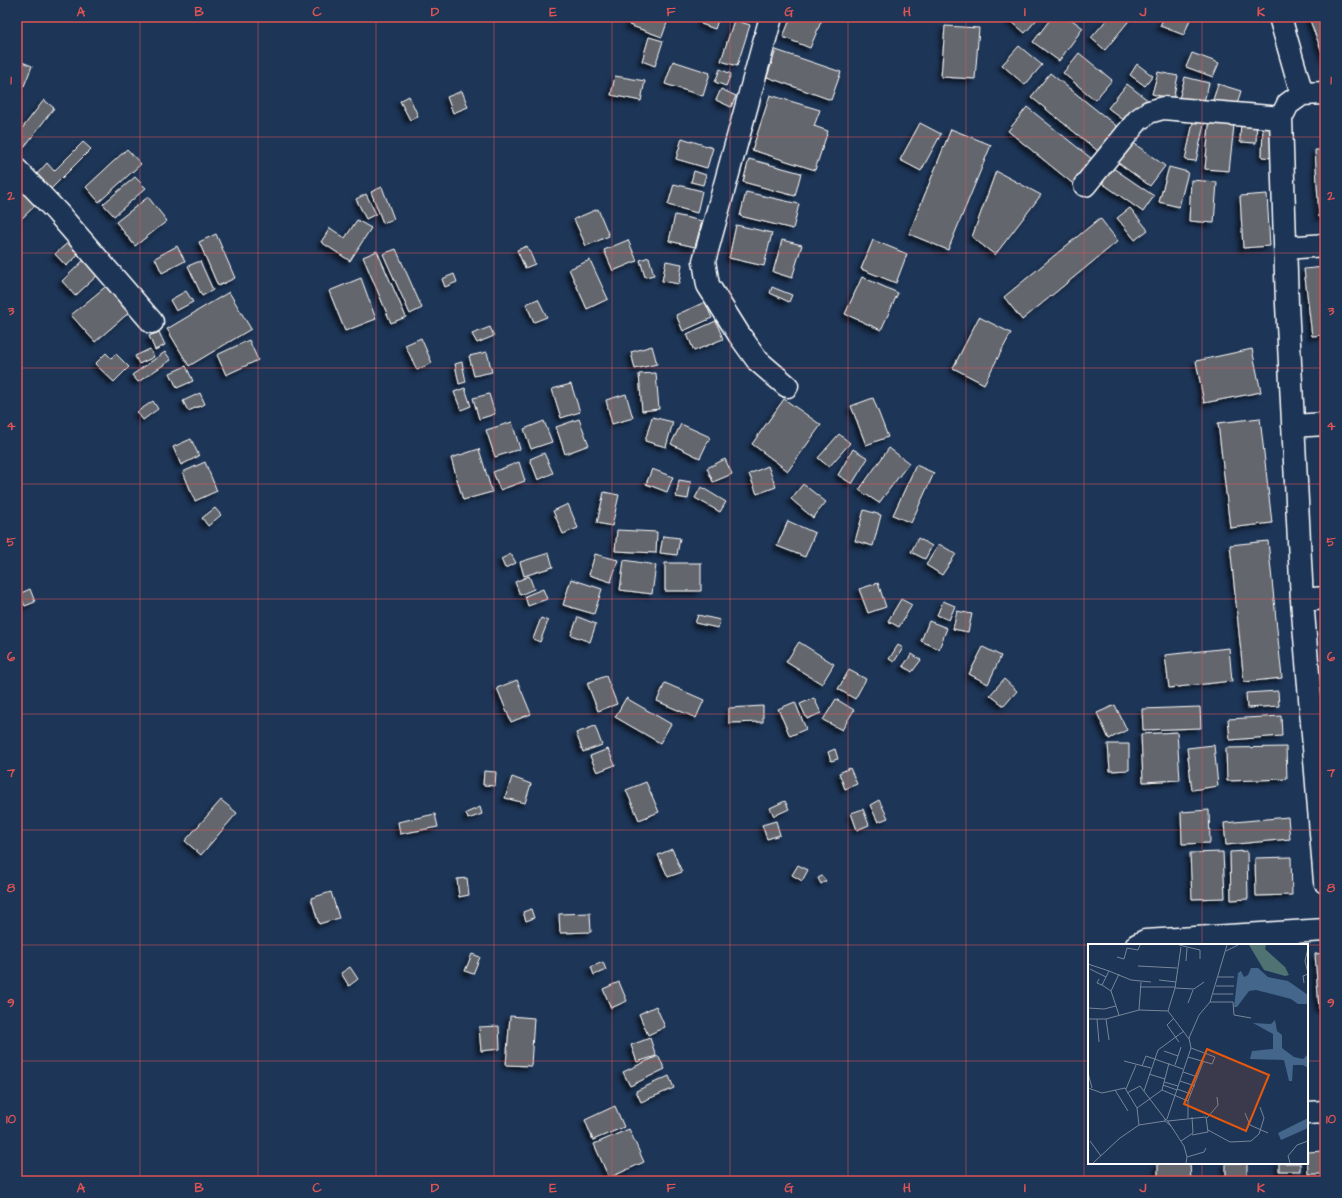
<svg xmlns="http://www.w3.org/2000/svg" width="1342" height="1198" font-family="'Architects Daughter',sans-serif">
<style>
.building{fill:#63666d;stroke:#fff;filter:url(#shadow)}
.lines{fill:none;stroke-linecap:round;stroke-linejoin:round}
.street-casing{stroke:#fff;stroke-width:25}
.street{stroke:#1d3557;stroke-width:22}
.grid{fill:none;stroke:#de5353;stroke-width:1;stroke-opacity:0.55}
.inset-road{fill:none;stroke:#77869a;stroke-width:1}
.view{fill:#e8590c;fill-opacity:0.15;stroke:#e8590c;stroke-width:2}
.inset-edge{fill:none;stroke:#fff;stroke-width:2}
.neatline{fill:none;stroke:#de5353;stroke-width:1.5}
.grid-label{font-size:13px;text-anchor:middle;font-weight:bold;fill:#de5353}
</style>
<defs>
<filter id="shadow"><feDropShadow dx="-3.5" dy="3.5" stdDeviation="2" flood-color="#0009"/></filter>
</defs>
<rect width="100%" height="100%" fill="#1d3557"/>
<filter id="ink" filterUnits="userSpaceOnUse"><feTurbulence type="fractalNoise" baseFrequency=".025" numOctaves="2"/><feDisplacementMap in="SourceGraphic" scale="8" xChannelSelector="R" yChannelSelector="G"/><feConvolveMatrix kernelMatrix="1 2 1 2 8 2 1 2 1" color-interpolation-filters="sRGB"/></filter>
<g filter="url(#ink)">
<!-- building -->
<path class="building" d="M 632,17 L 669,17 L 662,37 L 629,25 Z
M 703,17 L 719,17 L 715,29 L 701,24 Z
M 791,17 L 823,17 L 810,48 L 783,37 Z
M 1006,17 L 1039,17 L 1025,33 Z
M 1052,17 L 1068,17 L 1083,28 L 1059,61 L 1033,42 Z
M 1109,17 L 1132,17 L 1105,50 L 1091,38 Z
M 1164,17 L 1191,17 L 1184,35 L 1160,26 Z
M 1311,17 L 1325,17 L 1325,60 L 1309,18 Z
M 734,20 L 750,25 L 737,66 L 721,61 Z
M 945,26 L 979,28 L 975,79 L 941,77 Z
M 649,37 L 663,41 L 655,66 L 642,61 Z
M 1019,46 L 1042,65 L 1025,85 L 1002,65 Z
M 776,50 L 841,72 L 831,100 L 767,77 Z
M 1079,53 L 1112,80 L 1095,100 L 1063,73 Z
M 1192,53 L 1219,63 L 1213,77 L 1186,67 Z
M 17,60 L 32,66 L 24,86 L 17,84 Z
M 673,61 L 710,73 L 703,96 L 665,84 Z
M 1137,64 L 1153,76 L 1145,86 L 1130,75 Z
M 720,69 L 731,74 L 726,86 L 715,82 Z
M 1158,72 L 1178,76 L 1173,99 L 1152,94 Z
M 1050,73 L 1124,132 L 1104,156 L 1031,97 Z
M 615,76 L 645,81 L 641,101 L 611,95 Z
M 1185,77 L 1209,83 L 1203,105 L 1179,99 Z
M 1127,84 L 1149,101 L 1130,125 L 1108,108 Z
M 1218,84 L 1241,91 L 1236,107 L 1213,100 Z
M 721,89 L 736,96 L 731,107 L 716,100 Z
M 462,91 L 468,107 L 453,113 L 447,97 Z
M 770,95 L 820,110 L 814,126 L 828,131 L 815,170 L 752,150 Z
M 409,96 L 418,116 L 410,120 L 400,101 Z
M 44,100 L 54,108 L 19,154 L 17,152 L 17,135 Z
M 1027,107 L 1097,163 L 1077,187 L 1008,131 Z
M 1195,113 L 1206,115 L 1196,161 L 1185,160 Z
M 1210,115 L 1235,116 L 1229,171 L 1205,169 Z
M 1241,117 L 1257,118 L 1256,143 L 1240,142 Z
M 920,123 L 941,134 L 921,171 L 900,160 Z
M 1263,125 L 1274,126 L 1273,158 L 1262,157 Z
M 951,129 L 991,145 L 948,250 L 909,234 Z
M 682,138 L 713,148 L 707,168 L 676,159 Z
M 1128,139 L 1165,166 L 1150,186 L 1113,159 Z
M 83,142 L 91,149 L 49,191 L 35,176 L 47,163 L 54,171 Z
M 127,149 L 141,164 L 99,202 L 86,187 Z
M 1315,150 L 1325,150 L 1325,216 L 1319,217 Z
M 749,159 L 801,173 L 795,196 L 743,182 Z
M 1110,166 L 1154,196 L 1143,212 L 1099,181 Z
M 1169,167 L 1188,172 L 1179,207 L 1159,202 Z
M 694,171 L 706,175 L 703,185 L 691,182 Z
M 996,171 L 1041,195 L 995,255 L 972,237 Z
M 135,177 L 146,188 L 114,216 L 103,204 Z
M 1191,180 L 1217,182 L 1214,223 L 1189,221 Z
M 674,184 L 702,191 L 697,213 L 668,205 Z
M 382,187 L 394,219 L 383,223 L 371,192 Z
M 27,190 L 39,202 L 17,223 L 17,200 Z
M 746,192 L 799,204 L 793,229 L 740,216 Z
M 366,194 L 376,214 L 366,219 L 356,199 Z
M 1267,194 L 1270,246 L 1243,248 L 1240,196 Z
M 148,197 L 167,221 L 135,246 L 116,222 Z
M 1130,208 L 1148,230 L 1135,240 L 1117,218 Z
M 598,209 L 609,236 L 586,246 L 574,219 Z
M 675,215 L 702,221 L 695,247 L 669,241 Z
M 1100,218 L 1118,241 L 1022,320 L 1004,297 Z
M 357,220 L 371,228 L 350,261 L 321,242 L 330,228 L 345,238 Z
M 736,225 L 772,233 L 764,266 L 729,258 Z
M 216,234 L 235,278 L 218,286 L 199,242 Z
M 73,238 L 84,250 L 66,266 L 55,254 Z
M 628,240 L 637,261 L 613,271 L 604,250 Z
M 782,240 L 802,245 L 792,278 L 773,272 Z
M 873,240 L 907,254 L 896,283 L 861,269 Z
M 177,246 L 185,261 L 162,273 L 155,258 Z
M 527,246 L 535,264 L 525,268 L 517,250 Z
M 396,249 L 422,308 L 410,314 L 383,254 Z
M 377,251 L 406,317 L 391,323 L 363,257 Z
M 87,257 L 101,272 L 75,296 L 62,281 Z
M 649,257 L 654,275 L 645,277 L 640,260 Z
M 590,260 L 608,299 L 587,309 L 569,269 Z
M 200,261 L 213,290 L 202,296 L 188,266 Z
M 666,261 L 682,264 L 679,284 L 662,281 Z
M 1325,267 L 1325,335 L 1312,336 L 1304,269 Z
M 454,274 L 457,282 L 445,287 L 442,279 Z
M 862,277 L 898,293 L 881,330 L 845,314 Z
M 361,278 L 376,319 L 345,331 L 329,291 Z
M 110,283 L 132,310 L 95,342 L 71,315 Z
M 772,287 L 792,295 L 789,302 L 770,293 Z
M 186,291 L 193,302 L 176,311 L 170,300 Z
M 229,292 L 251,329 L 189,366 L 167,329 Z
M 538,299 L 547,317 L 534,322 L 526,304 Z
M 705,302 L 712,318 L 683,331 L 676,315 Z
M 979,317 L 1011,333 L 984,384 L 953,368 Z
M 716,321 L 723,339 L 694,351 L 687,334 Z
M 490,327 L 494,336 L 477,343 L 472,334 Z
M 159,332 L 165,345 L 155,350 L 149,336 Z
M 421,338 L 432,363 L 417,370 L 405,345 Z
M 249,340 L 258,360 L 226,375 L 217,355 Z
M 652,346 L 657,364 L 635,369 L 631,352 Z
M 150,349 L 154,357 L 139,364 L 135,356 Z
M 1252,349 L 1261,392 L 1204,403 L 1196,361 Z
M 165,352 L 171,360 L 138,382 L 132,375 Z
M 487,352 L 492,372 L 474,376 L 469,356 Z
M 106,353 L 111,358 L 116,354 L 129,367 L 114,382 L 95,364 Z
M 462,362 L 466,382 L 459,384 L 455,364 Z
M 186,366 L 193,381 L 177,388 L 170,373 Z
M 656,373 L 659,409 L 642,411 L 639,374 Z
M 571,384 L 580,412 L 561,418 L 552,389 Z
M 465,388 L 471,406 L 461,410 L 454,392 Z
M 200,393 L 205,404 L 188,411 L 183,401 Z
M 489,394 L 495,414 L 479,419 L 473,398 Z
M 626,394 L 633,418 L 612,424 L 606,400 Z
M 873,398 L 888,437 L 866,445 L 851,406 Z
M 784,399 L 821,425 L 788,471 L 752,444 Z
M 153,401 L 158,409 L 143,420 L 137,412 Z
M 652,417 L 673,422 L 666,447 L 645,441 Z
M 1260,418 L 1272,523 L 1230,528 L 1218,423 Z
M 579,419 L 589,445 L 565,454 L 556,427 Z
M 544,421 L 552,442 L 531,449 L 524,429 Z
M 512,422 L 520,449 L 495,457 L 486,430 Z
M 681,424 L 710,437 L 700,458 L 671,444 Z
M 839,434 L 850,443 L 829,467 L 818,458 Z
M 191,439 L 199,456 L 181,465 L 173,447 Z
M 889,448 L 909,463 L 879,503 L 859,490 Z
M 479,449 L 492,492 L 463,500 L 451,458 Z
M 853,449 L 868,458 L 852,484 L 838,475 Z
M 544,453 L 553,473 L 538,480 L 530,459 Z
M 725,459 L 732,474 L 713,482 L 707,468 Z
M 205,462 L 217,491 L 195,501 L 183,472 Z
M 519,462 L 525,481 L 500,490 L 493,472 Z
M 916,465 L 934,473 L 911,523 L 893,515 Z
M 768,466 L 776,487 L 757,494 L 749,474 Z
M 652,469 L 673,477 L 667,492 L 646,484 Z
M 679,480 L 691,482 L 688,499 L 676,497 Z
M 803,484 L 826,502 L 813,518 L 791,499 Z
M 701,487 L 726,502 L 720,512 L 695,498 Z
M 604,492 L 619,495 L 612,526 L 597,523 Z
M 568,504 L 578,528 L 563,534 L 553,511 Z
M 215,508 L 221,515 L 208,526 L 202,518 Z
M 864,510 L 881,515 L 873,546 L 855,541 Z
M 788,521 L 815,533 L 805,557 L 777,546 Z
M 617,530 L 657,532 L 656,553 L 615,551 Z
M 663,536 L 680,538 L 677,555 L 660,553 Z
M 918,538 L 932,546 L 925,559 L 911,552 Z
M 1268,541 L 1282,678 L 1244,682 L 1230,545 Z
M 939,544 L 956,554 L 942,575 L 926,565 Z
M 549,553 L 553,567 L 524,576 L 520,562 Z
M 511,554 L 516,563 L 505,568 L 501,559 Z
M 595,554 L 618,560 L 611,582 L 589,575 Z
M 624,560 L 656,565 L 652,594 L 620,590 Z
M 665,563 L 701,563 L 701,591 L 665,591 Z
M 529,576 L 534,589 L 520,595 L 515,582 Z
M 571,579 L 602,589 L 594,614 L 563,605 Z
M 878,583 L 886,607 L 868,613 L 859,589 Z
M 30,589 L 35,602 L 25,606 L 19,594 Z
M 543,589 L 547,599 L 528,606 L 525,596 Z
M 901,599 L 912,605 L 899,627 L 888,621 Z
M 943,601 L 955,606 L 949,620 L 937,615 Z
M 957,611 L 972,614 L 968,632 L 953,629 Z
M 698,615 L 720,620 L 718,628 L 695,623 Z
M 578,617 L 596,624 L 590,642 L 571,635 Z
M 541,618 L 548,621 L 540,642 L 533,639 Z
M 929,621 L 947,628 L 939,649 L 921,641 Z
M 799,642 L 834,664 L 822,684 L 786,662 Z
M 898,645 L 903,648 L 894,662 L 889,659 Z
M 983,647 L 1001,656 L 988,684 L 969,674 Z
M 1229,648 L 1232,681 L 1169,688 L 1165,655 Z
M 912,654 L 921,660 L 912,672 L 903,666 Z
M 849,670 L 866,679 L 855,699 L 838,689 Z
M 606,676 L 617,704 L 598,711 L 587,683 Z
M 1004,679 L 1017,691 L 1004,706 L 990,695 Z
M 517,680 L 531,714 L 511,722 L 497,688 Z
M 665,683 L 704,700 L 696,718 L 657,701 Z
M 1278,691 L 1279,706 L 1247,708 L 1246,693 Z
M 626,698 L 671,724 L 660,743 L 615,717 Z
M 814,698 L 821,713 L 807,719 L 800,704 Z
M 836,699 L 854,710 L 842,730 L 823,720 Z
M 795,702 L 806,729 L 790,736 L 778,709 Z
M 1115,705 L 1127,730 L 1109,739 L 1097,713 Z
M 763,706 L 763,722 L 729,723 L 729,708 Z
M 1200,707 L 1201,728 L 1143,730 L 1142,709 Z
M 1281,716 L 1282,736 L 1230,740 L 1228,719 Z
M 595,726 L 602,745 L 583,752 L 576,733 Z
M 1177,732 L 1180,780 L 1143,782 L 1141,734 Z
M 1108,744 L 1129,744 L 1129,770 L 1110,771 Z
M 1214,745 L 1218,786 L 1192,790 L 1187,748 Z
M 1286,747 L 1287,779 L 1227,781 L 1226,748 Z
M 608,749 L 615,765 L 597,772 L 590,756 Z
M 835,749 L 838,759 L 831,761 L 828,752 Z
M 850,768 L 857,784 L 845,789 L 839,773 Z
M 484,771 L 496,772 L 495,786 L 483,785 Z
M 512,777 L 531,784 L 525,803 L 505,798 Z
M 646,782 L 659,812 L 639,820 L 626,790 Z
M 221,800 L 237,813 L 201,855 L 185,841 Z
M 879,800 L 888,818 L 878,822 L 870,805 Z
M 785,801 L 789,809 L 774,816 L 770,808 Z
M 480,807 L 482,814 L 468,819 L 466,813 Z
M 863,809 L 869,825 L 857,830 L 851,813 Z
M 1209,810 L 1210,843 L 1182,844 L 1181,812 Z
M 435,814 L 438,827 L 400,834 L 398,822 Z
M 1288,817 L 1290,839 L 1226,845 L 1224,823 Z
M 776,821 L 780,835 L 767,839 L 762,825 Z
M 672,849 L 682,872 L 668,877 L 658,855 Z
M 1247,851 L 1248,899 L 1231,900 L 1230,852 Z
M 1223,852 L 1225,898 L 1192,899 L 1190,853 Z
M 1291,857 L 1292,895 L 1256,896 L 1255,858 Z
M 798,865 L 808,870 L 802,881 L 792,875 Z
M 822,876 L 826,881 L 821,884 L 818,878 Z
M 467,878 L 469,895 L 459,897 L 457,879 Z
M 331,892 L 339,918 L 319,924 L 311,898 Z
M 531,909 L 534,918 L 526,921 L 523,912 Z
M 590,913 L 591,932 L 560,933 L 559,914 Z
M 1325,953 L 1325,1008 L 1319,1009 L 1315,954 Z
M 472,954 L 480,957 L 473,974 L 465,971 Z
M 603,962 L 606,970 L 594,975 L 591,967 Z
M 350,967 L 358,979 L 349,986 L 341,973 Z
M 619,982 L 627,1001 L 611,1008 L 603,989 Z
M 656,1006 L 665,1027 L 648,1035 L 639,1014 Z
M 510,1016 L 534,1018 L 531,1066 L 506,1065 Z
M 499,1026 L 500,1049 L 481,1051 L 479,1027 Z
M 650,1038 L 656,1056 L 637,1062 L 631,1045 Z
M 658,1056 L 665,1069 L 630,1086 L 623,1072 Z
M 669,1076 L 674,1088 L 641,1102 L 636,1091 Z
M 615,1106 L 624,1127 L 593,1140 L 585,1120 Z
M 629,1129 L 644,1162 L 609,1178 L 594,1144 Z
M 1325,1151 L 1325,1174 L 1308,1174 L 1307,1152 Z
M 1158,1163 L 1190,1163 L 1191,1181 L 1158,1181 Z
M 1226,1163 L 1247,1163 L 1247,1181 L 1226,1181 Z
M 1279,1163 L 1300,1163 L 1300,1171 L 1279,1171 Z"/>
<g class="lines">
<defs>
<path id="street" d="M 771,17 L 704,261 L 708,285 L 740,336 L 758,361 L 787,386
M 1280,17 L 1302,94
M 1325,93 L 1302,94 L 1288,104 L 1281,118 L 1287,304 L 1302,600 L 1325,882
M 17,170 L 57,212 L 152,322
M 1085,185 L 1138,120 L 1149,112 L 1163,108 L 1281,118
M 1286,248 L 1325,245
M 1293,426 L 1325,424
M 1302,600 L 1325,598
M 1137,945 L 1145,941 L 1325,930
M 1307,1113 L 1325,1112"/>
</defs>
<!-- street casing -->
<use href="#street" class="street-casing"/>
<!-- street -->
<use href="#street" class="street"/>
</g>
</g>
<!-- grid -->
<path class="grid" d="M 140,17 L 140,1181M 258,17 L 258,1181M 376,17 L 376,1181M 494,17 L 494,1181M 612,17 L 612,1181M 730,17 L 730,1181M 848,17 L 848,1181M 966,17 L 966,1181M 1084,17 L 1084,1181M 1202,17 L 1202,945M 17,137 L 1325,137M 17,253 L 1325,253M 17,368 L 1325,368M 17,484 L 1325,484M 17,599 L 1325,599M 17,714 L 1325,714M 17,830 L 1325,830M 17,945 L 1089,945M 1307,945 L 1325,945M 17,1061 L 1089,1061M 1307,1061 L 1325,1061M 1202,1163 L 1202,1181"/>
<!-- overview -->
<g transform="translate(1088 944)">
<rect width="220" height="220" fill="#1d3557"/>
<path d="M 161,1 L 178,1 L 177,5 L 197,23 L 201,31 L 197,32 L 176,26 Z" fill="#4f7272"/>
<path d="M 163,24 L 170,24 L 180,33 L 200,37 L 220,51 L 220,60 L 210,60 L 203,55 L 168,46 L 161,47 L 149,63 L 146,63 L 150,29 L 153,27 L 156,33 L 160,31 ZM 187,76 L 189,87 L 194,91 L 194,104 L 206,113 L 215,115 L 220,110 L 220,124 L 215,121 L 205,121 L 204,137 L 201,137 L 196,116 L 162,115 L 164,107 L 185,105 L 185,90 L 165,79 L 183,80 ZM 220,174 L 220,184 L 193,196 L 190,189 Z" fill="#44668a"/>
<path class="inset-road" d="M 91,1 L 112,6 L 112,15M 220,4 L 217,17 L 220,29M 138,7 L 150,1M 29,13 L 36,15 L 39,4 L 50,6 L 52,1M 98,17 L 99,4M 0,20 L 21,27 L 14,41 L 9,39 L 11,35M 50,22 L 89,24M 2,25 L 18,33M 21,27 L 43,36 L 63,38M 130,33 L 146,33M 71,36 L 88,38M 216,39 L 215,32 L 220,30M 14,41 L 23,47 L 31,71M 128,42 L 146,42M 52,43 L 87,43M 87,44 L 106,45 L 116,38M 23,47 L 31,30M 125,50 L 145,50M 122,58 L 145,58 L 146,71 L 163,74M 100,59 L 105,46M 0,64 L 16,65 L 28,62M 51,66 L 53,38M 80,67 L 87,44 L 93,3M 86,74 L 79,81 L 91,98M 0,75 L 18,75 L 51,66 L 80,67 L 101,95M 9,75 L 11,98M 18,75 L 21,96M 76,107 L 90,112M 100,113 L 124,120 L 127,113 L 103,104M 36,117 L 63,124M 87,121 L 93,103M 54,122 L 58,112 L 95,125M 95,128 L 110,133M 0,129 L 4,144M 61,130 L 77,135M 92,137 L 107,142M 76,138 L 90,142M 75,141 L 89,146M 0,144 L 14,149 L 37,144 L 49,164 L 51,181M 38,145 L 48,121M 89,145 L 103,150M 27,146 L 40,167M 74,146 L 81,119M 56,147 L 70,106 L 96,87M 39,149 L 52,142 L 77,175M 100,157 L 100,174M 49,164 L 74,146 L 100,157 L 115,118M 157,169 L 162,181 L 180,189M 119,174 L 130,161 L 129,153M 77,175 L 79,176 L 83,182 L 77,177 ZM 79,175 L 103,104 L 101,94 L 111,71 L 122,58 L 139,1M 80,177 L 118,173 L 120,188 L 104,191M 83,182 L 96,202 L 99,213 L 98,219M 120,186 L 142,198 L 163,197 L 171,190 L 176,174 L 172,163M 2,197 L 13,212M 93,197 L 105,189 L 104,173M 99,213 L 116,208 L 118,204M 5,219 L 32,194 L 51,181 L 77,177M 202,219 L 200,212 L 209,201 L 220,197"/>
<path class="view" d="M 119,105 L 181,131 L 158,187 L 96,160 Z"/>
<rect width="220" height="220" class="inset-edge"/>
</g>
<!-- margin -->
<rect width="1342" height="1198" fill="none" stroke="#1d3557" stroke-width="44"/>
<rect x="22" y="22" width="1298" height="1154" class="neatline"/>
<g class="grid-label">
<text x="81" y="16">A</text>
<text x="199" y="16">B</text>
<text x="317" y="16">C</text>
<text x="435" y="16">D</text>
<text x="553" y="16">E</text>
<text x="671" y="16">F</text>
<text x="789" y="16">G</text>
<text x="907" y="16">H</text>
<text x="1025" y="16">I</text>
<text x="1143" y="16">J</text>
<text x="1261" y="16">K</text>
<text x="11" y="84">1</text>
<text x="1331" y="84">1</text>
<text x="11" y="200">2</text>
<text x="1331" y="200">2</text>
<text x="11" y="315">3</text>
<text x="1331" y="315">3</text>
<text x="11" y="430">4</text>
<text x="1331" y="430">4</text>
<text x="11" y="546">5</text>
<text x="1331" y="546">5</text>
<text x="11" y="661">6</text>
<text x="1331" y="661">6</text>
<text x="11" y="777">7</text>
<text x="1331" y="777">7</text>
<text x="11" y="892">8</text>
<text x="1331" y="892">8</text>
<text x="11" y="1007">9</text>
<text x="1331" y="1007">9</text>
<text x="11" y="1123">10</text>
<text x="1331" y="1123">10</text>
<text x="81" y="1192">A</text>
<text x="199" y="1192">B</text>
<text x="317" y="1192">C</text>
<text x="435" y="1192">D</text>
<text x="553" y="1192">E</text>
<text x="671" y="1192">F</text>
<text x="789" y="1192">G</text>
<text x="907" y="1192">H</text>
<text x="1025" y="1192">I</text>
<text x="1143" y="1192">J</text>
<text x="1261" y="1192">K</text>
</g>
</svg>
